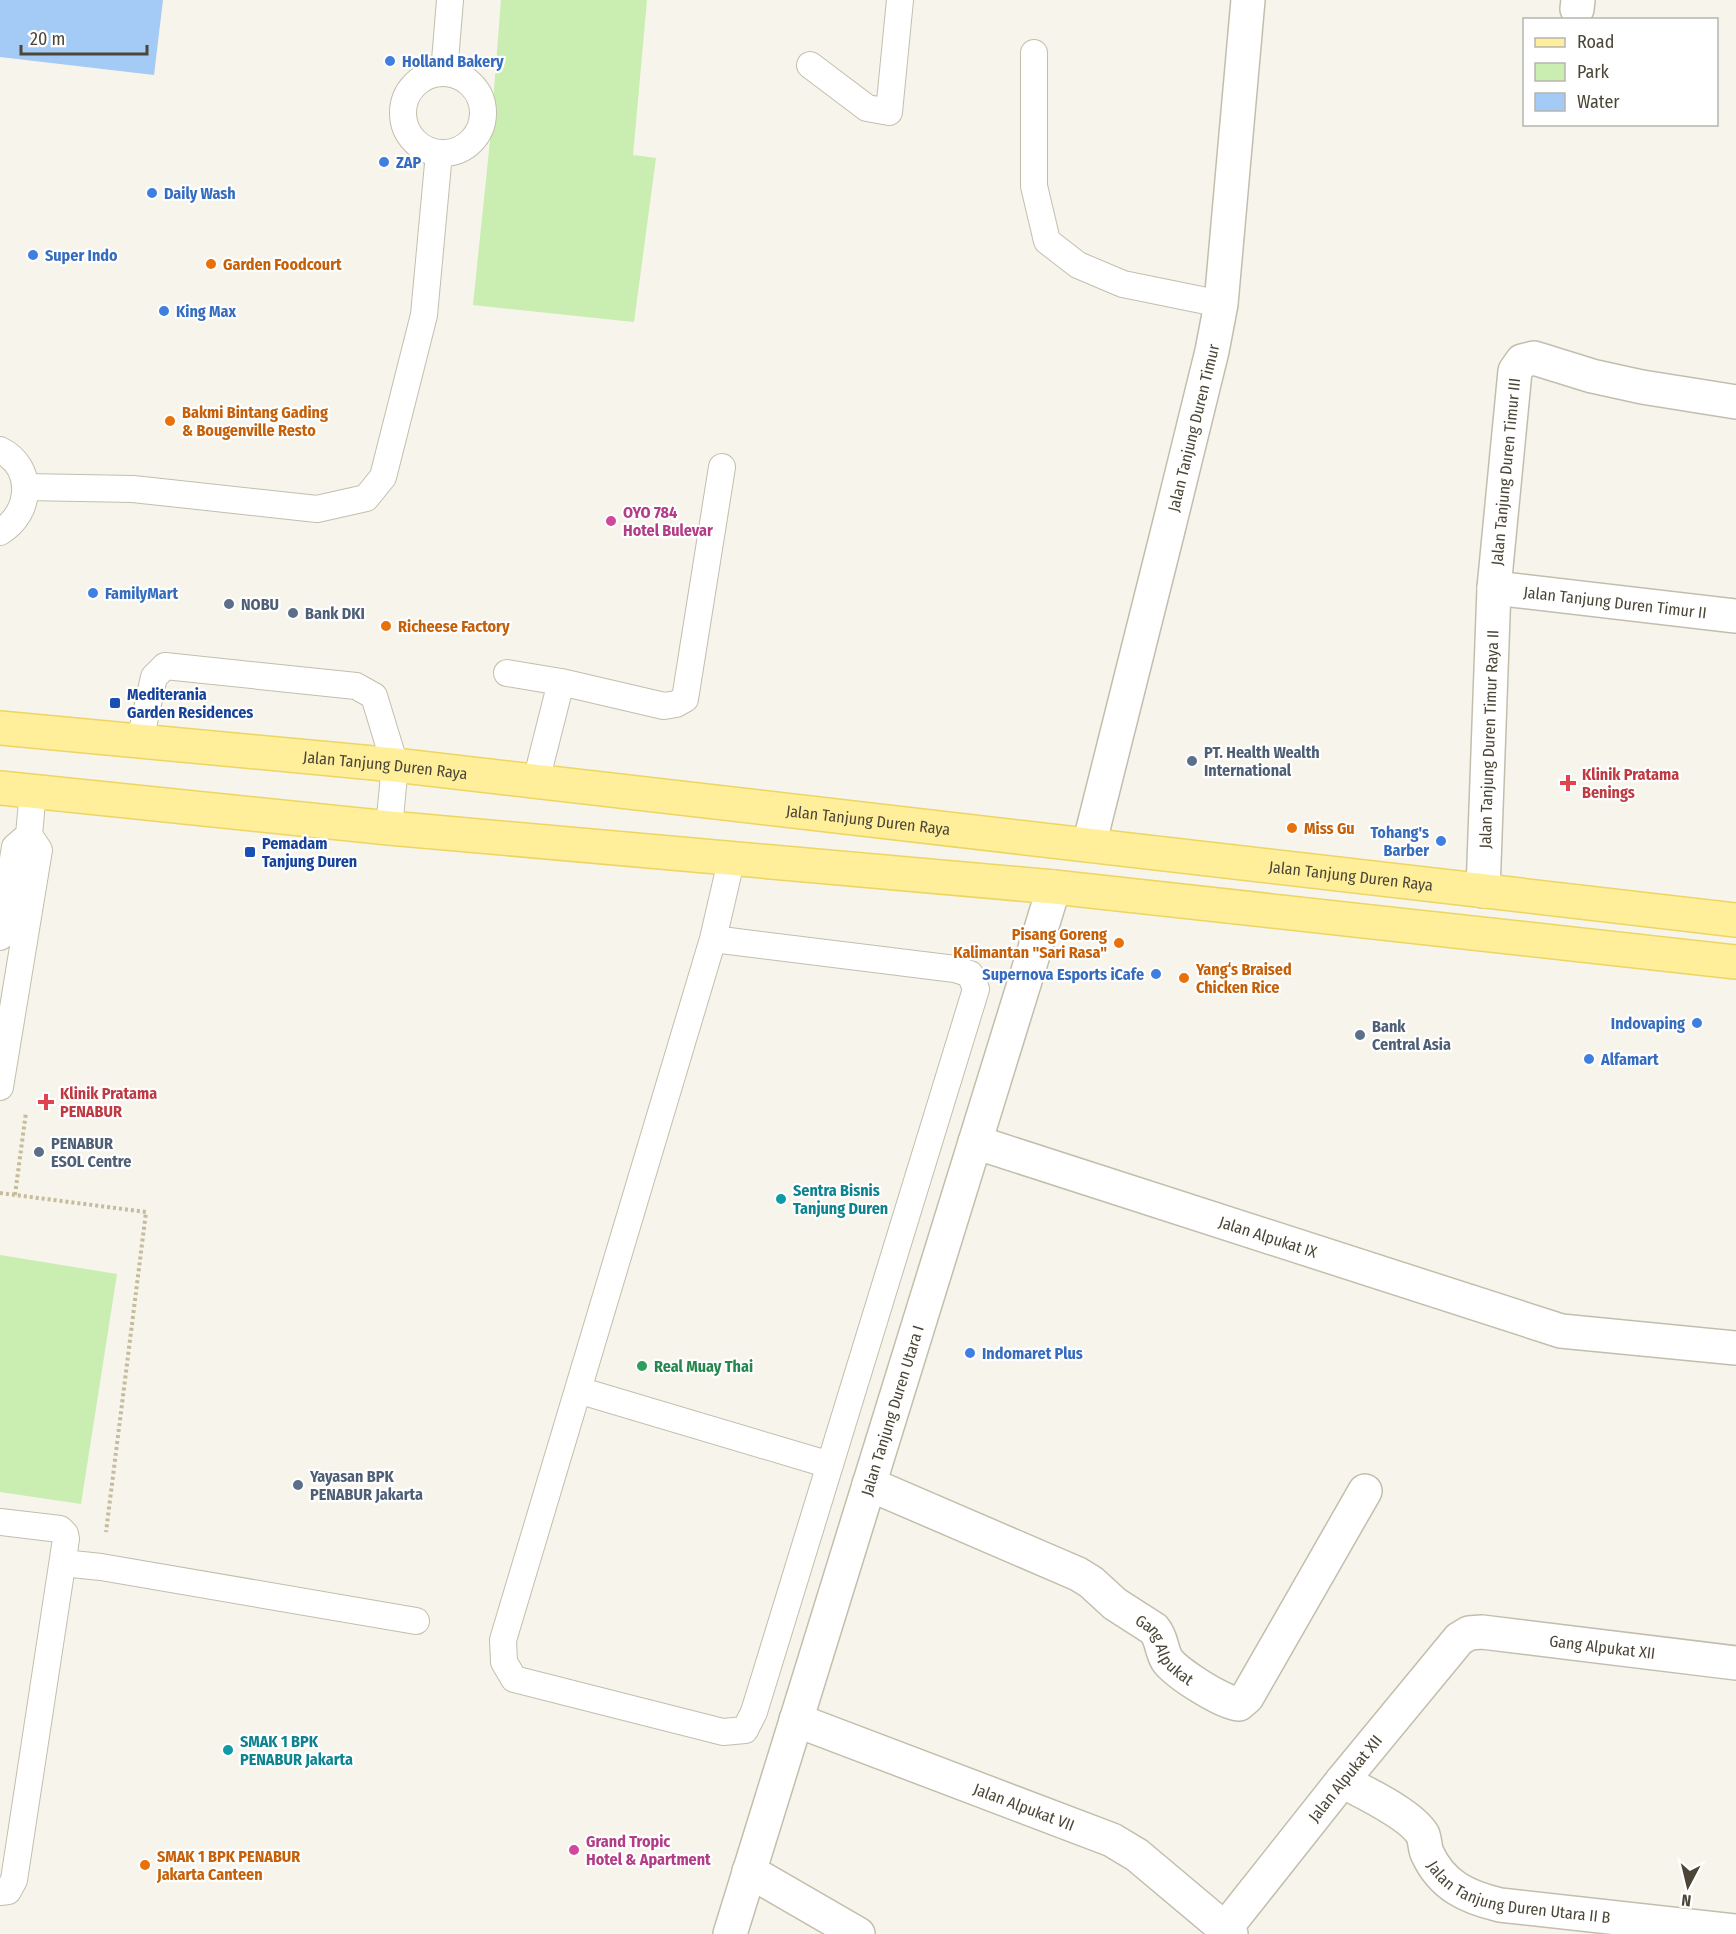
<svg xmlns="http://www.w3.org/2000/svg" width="1736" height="1934" font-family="'Fira Sans Condensed',sans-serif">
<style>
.green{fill:#caedb1}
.water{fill:#a4caf6}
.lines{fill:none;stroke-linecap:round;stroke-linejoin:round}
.lane-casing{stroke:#c3beac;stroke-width:28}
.street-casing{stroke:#c3beac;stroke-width:36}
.primary-casing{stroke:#edd562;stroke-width:36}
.path{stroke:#c6bc9c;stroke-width:4;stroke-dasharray:3 3;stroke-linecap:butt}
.lane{stroke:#fff;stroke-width:26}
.street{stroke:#fff;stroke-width:33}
.primary{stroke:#ffef9b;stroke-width:33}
.shop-dot{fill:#3f7fe0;stroke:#fff;stroke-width:2}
.food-dot{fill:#e8710a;stroke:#fff;stroke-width:2}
.hotel-dot{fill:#d1479c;stroke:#fff;stroke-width:2}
.service-dot{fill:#5c6f8a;stroke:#fff;stroke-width:2}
.transit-dot{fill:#1a4fb4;stroke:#fff;stroke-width:2}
.health-dot{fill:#e0444e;stroke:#fff;stroke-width:2}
.culture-dot{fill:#0f9aa8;stroke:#fff;stroke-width:2}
.leisure-dot{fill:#2e9e5b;stroke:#fff;stroke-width:2}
.labels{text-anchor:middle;stroke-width:4.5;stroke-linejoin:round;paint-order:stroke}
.shop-label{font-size:16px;font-weight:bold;fill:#366cbe;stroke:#fff;text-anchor:start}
.food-label{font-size:16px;font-weight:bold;fill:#c56008;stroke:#fff;text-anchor:start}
.street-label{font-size:16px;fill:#4b4637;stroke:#fff}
.hotel-label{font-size:16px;font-weight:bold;fill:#b23c85;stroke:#fff;text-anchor:start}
.service-label{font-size:16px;font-weight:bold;fill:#4e5e75;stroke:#fff;text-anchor:start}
.transit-label{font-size:16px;font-weight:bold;fill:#164399;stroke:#fff;text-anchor:start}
.health-label{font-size:16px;font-weight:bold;fill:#be3a42;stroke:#fff;text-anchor:start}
.culture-label{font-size:16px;font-weight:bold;fill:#0d838f;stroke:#fff;text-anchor:start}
.leisure-label{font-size:16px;font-weight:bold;fill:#27864d;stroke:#fff;text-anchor:start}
</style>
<rect width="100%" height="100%" fill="#f6f4eb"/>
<!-- green -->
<path class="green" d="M 501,0 L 647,0 L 633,155 L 656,158 L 634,322 L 473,305 L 490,141 Z
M 0,1255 L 117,1274 L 81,1504 L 0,1492 Z"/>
<!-- water -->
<path class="water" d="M 0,0 L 163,0 L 154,75 L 0,57 Z"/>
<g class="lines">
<defs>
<path id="lane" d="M 1034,53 L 1034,186 L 1047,241 L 1078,265 L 1123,284 L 1221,304
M 810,65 L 867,108 L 889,112 L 900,0
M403 113a40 40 0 1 1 80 0a40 40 0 1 1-80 0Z
M 444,73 L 450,0
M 0,450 C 35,467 32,513 0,532
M 26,487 L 133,489 L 317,509 L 366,498 L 383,477 L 424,315 L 439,153
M 507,673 L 561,682
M 140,740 L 154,677 L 165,666 L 356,686 L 374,696 L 395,765 L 389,828
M 536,781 L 561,682 L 664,706 L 676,704 L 685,699 L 722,467
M 29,835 L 33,791
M 0,937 L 15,847 L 29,835 L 39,850 L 0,1087
M 713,939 L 955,969 L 970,974 L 976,989 L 754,1712 L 745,1730 L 723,1732 L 514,1679 L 504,1662 L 503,1640 L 713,939 L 732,857
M 578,1390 L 830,1465
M 0,1522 L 60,1529 L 65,1534 L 66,1539 L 14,1880 L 8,1891 L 0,1892
M 63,1563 L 101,1567 L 416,1621"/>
<g id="street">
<path d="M 1577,9 L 1578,0"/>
<path id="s1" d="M 1494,588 L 1736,616"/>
<path id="s2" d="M 1089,845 L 1168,530 L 1212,351 L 1221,304 L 1248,0"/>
<path id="s3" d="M 1483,891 L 1494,588 L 1515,371 L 1522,361 L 1534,358 L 1592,376 L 1642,387 L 1736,402"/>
<path id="s4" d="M 975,1142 L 1561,1331 L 1736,1348"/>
<path id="s5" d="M 869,1484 L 1078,1574 L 1091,1582 L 1115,1604 L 1154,1629 C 1162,1638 1161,1650 1167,1660 C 1176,1673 1223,1703 1239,1704 L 1247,1697 L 1365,1491"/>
<path id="s6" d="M 796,1720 L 1112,1840 L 1137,1855 L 1231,1934"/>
<path id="s7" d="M 1342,1781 C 1363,1792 1411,1814 1423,1835 C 1425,1841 1425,1848 1427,1853 C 1442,1886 1467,1897 1500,1905 L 1736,1931"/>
<path d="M 749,1871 L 858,1934"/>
<path id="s8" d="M 1224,1930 L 1342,1781 L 1459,1639 L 1469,1633 L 1482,1632 L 1736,1663"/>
<path id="s9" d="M 730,1934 L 1054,887"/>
</g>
<g id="primary">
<path id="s10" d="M 0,728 L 395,765 L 1736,920"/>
<path d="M 0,788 L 389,828 L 1054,887 L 1736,962"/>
</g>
</defs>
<!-- lane casing -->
<use href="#lane" class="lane-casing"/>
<!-- street casing -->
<use href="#street" class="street-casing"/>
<!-- primary casing -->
<use href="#primary" class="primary-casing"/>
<!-- path -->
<path class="path" d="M 0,1193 L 146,1212 L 106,1532
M 15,1195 L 26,1112"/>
<!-- lane -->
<use href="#lane" class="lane"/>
<!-- street -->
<use href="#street" class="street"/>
<!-- primary -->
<use href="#primary" class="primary"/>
</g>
<!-- markers -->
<g class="shop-dot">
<circle cx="390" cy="61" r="6"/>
<circle cx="384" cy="162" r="6"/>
<circle cx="152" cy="193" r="6"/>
<circle cx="33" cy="255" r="6"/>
<circle cx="164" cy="311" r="6"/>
<circle cx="93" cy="593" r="6"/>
<circle cx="1441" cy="841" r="6"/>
<circle cx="1156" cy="974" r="6"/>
<circle cx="1697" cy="1023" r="6"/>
<circle cx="1589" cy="1059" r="6"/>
<circle cx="970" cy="1353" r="6"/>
</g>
<g class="food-dot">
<circle cx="211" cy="264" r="6"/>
<circle cx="170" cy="421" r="6"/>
<circle cx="386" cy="626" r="6"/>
<circle cx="1292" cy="828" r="6"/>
<circle cx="1119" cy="943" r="6"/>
<circle cx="1184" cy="978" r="6"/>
<circle cx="145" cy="1865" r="6"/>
</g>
<g class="hotel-dot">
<circle cx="611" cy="521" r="6"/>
<circle cx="574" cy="1850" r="6"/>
</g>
<g class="service-dot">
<circle cx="229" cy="604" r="6"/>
<circle cx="293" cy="613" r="6"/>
<circle cx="1192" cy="761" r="6"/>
<circle cx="1360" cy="1035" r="6"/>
<circle cx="39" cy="1152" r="6"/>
<circle cx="298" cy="1485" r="6"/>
</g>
<g class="transit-dot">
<rect x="109" y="697" width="12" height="12" rx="3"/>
<rect x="244" y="846" width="12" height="12" rx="3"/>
</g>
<g class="health-dot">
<path d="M1565 774h6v6h6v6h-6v6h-6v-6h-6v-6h6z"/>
<path d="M43 1093h6v6h6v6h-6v6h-6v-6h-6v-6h6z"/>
</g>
<g class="culture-dot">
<circle cx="781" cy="1199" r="6"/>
<circle cx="228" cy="1750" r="6"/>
</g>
<circle class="leisure-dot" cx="642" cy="1366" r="6"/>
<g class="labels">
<!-- shop labels -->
<g class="shop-label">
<text x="402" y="67">Holland Bakery</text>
<text x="396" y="168">ZAP</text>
<text x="164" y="199">Daily Wash</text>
<text x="45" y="261">Super Indo</text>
<text x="176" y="317">King Max</text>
<text x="105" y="599">FamilyMart</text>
<text x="1429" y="838" text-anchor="end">Tohang's<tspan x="1429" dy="18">Barber</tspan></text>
<text x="1144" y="980" text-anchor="end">Supernova Esports iCafe</text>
<text x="1685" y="1029" text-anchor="end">Indovaping</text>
<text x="1601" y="1065">Alfamart</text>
<text x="982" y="1359">Indomaret Plus</text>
</g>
<!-- food labels -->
<g class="food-label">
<text x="223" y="270">Garden Foodcourt</text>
<text x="182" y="418">Bakmi Bintang Gading<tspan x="182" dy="18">&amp; Bougenville Resto</tspan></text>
<text x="398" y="632">Richeese Factory</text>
<text x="1304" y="834">Miss Gu</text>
<text x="1107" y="940" text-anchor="end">Pisang Goreng<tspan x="1107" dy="18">Kalimantan "Sari Rasa"</tspan></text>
<text x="1196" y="975">Yang‘s Braised<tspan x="1196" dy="18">Chicken Rice</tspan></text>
<text x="157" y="1862">SMAK 1 BPK PENABUR<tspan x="157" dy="18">Jakarta Canteen</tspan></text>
</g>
<!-- street labels -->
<g class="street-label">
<text dy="6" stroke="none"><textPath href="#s2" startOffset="430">Jalan Tanjung Duren Timur</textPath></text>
<text dy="6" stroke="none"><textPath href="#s3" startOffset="420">Jalan Tanjung Duren Timur III</textPath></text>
<text dy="6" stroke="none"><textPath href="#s1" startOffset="122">Jalan Tanjung Duren Timur II</textPath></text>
<text dy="6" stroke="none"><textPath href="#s3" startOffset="152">Jalan Tanjung Duren Timur Raya II</textPath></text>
<text dy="6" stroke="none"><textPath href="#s10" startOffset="387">Jalan Tanjung Duren Raya</textPath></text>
<text dy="6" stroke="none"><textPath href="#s10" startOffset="873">Jalan Tanjung Duren Raya</textPath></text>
<text dy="6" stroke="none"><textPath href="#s10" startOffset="1359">Jalan Tanjung Duren Raya</textPath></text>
<text dy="6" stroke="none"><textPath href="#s4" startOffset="308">Jalan Alpukat IX</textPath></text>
<text dy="6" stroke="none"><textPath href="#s9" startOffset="548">Jalan Tanjung Duren Utara I</textPath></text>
<text dy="6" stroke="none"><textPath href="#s8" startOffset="520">Gang Alpukat XII</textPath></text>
<text dy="6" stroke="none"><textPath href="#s5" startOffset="345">Gang Alpukat</textPath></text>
<text dy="6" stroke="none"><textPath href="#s8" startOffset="194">Jalan Alpukat XII</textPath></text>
<text dy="6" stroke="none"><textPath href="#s6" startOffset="244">Jalan Alpukat VII</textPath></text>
<text dy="6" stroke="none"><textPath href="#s7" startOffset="224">Jalan Tanjung Duren Utara II B</textPath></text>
</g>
<!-- hotel labels -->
<g class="hotel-label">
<text x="623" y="518">OYO 784<tspan x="623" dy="18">Hotel Bulevar</tspan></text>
<text x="586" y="1847">Grand Tropic<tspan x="586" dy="18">Hotel &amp; Apartment</tspan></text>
</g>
<!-- service labels -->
<g class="service-label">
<text x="241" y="610">NOBU</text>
<text x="305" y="619">Bank DKI</text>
<text x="1204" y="758">PT. Health Wealth<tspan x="1204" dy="18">International</tspan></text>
<text x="1372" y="1032">Bank<tspan x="1372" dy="18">Central Asia</tspan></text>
<text x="51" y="1149">PENABUR<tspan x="51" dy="18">ESOL Centre</tspan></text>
<text x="310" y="1482">Yayasan BPK<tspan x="310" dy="18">PENABUR Jakarta</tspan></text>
</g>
<!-- transit labels -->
<g class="transit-label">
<text x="127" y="700">Mediterania<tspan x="127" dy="18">Garden Residences</tspan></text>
<text x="262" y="849">Pemadam<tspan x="262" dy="18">Tanjung Duren</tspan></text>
</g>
<!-- health labels -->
<g class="health-label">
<text x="1582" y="780">Klinik Pratama<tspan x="1582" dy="18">Benings</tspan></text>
<text x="60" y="1099">Klinik Pratama<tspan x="60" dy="18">PENABUR</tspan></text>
</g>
<!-- culture labels -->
<g class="culture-label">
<text x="793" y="1196">Sentra Bisnis<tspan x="793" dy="18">Tanjung Duren</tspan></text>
<text x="240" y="1747">SMAK 1 BPK<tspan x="240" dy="18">PENABUR Jakarta</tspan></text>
</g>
<!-- leisure labels -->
<g class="leisure-label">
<text x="654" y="1372">Real Muay Thai</text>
</g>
</g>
<!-- legend -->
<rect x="1523" y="18" width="195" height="108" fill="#ffffff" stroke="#b7b5af" stroke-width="1.5"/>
<rect x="1535" y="38" width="30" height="9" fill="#ffef9b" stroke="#b7b5af" stroke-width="1.5"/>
<text x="1577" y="48" font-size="18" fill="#4b4637">Road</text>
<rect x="1535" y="63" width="30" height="18" fill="#caedb1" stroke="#b7b5af" stroke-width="1.5"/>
<text x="1577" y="78" font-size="18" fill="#4b4637">Park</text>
<rect x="1535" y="93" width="30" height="18" fill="#a4caf6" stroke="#b7b5af" stroke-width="1.5"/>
<text x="1577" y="108" font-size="18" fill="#4b4637">Water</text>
<!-- north arrow -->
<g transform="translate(1688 1886) rotate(187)" stroke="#ffffff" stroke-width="4.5" paint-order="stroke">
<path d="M0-4.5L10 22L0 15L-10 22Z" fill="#4b4637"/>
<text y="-9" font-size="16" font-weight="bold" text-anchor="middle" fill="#4b4637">N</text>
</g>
<!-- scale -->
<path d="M21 45v9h126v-9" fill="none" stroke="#4b4637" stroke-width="3"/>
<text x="30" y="45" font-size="18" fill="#4b4637" stroke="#ffffff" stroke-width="4.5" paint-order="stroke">20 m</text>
</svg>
